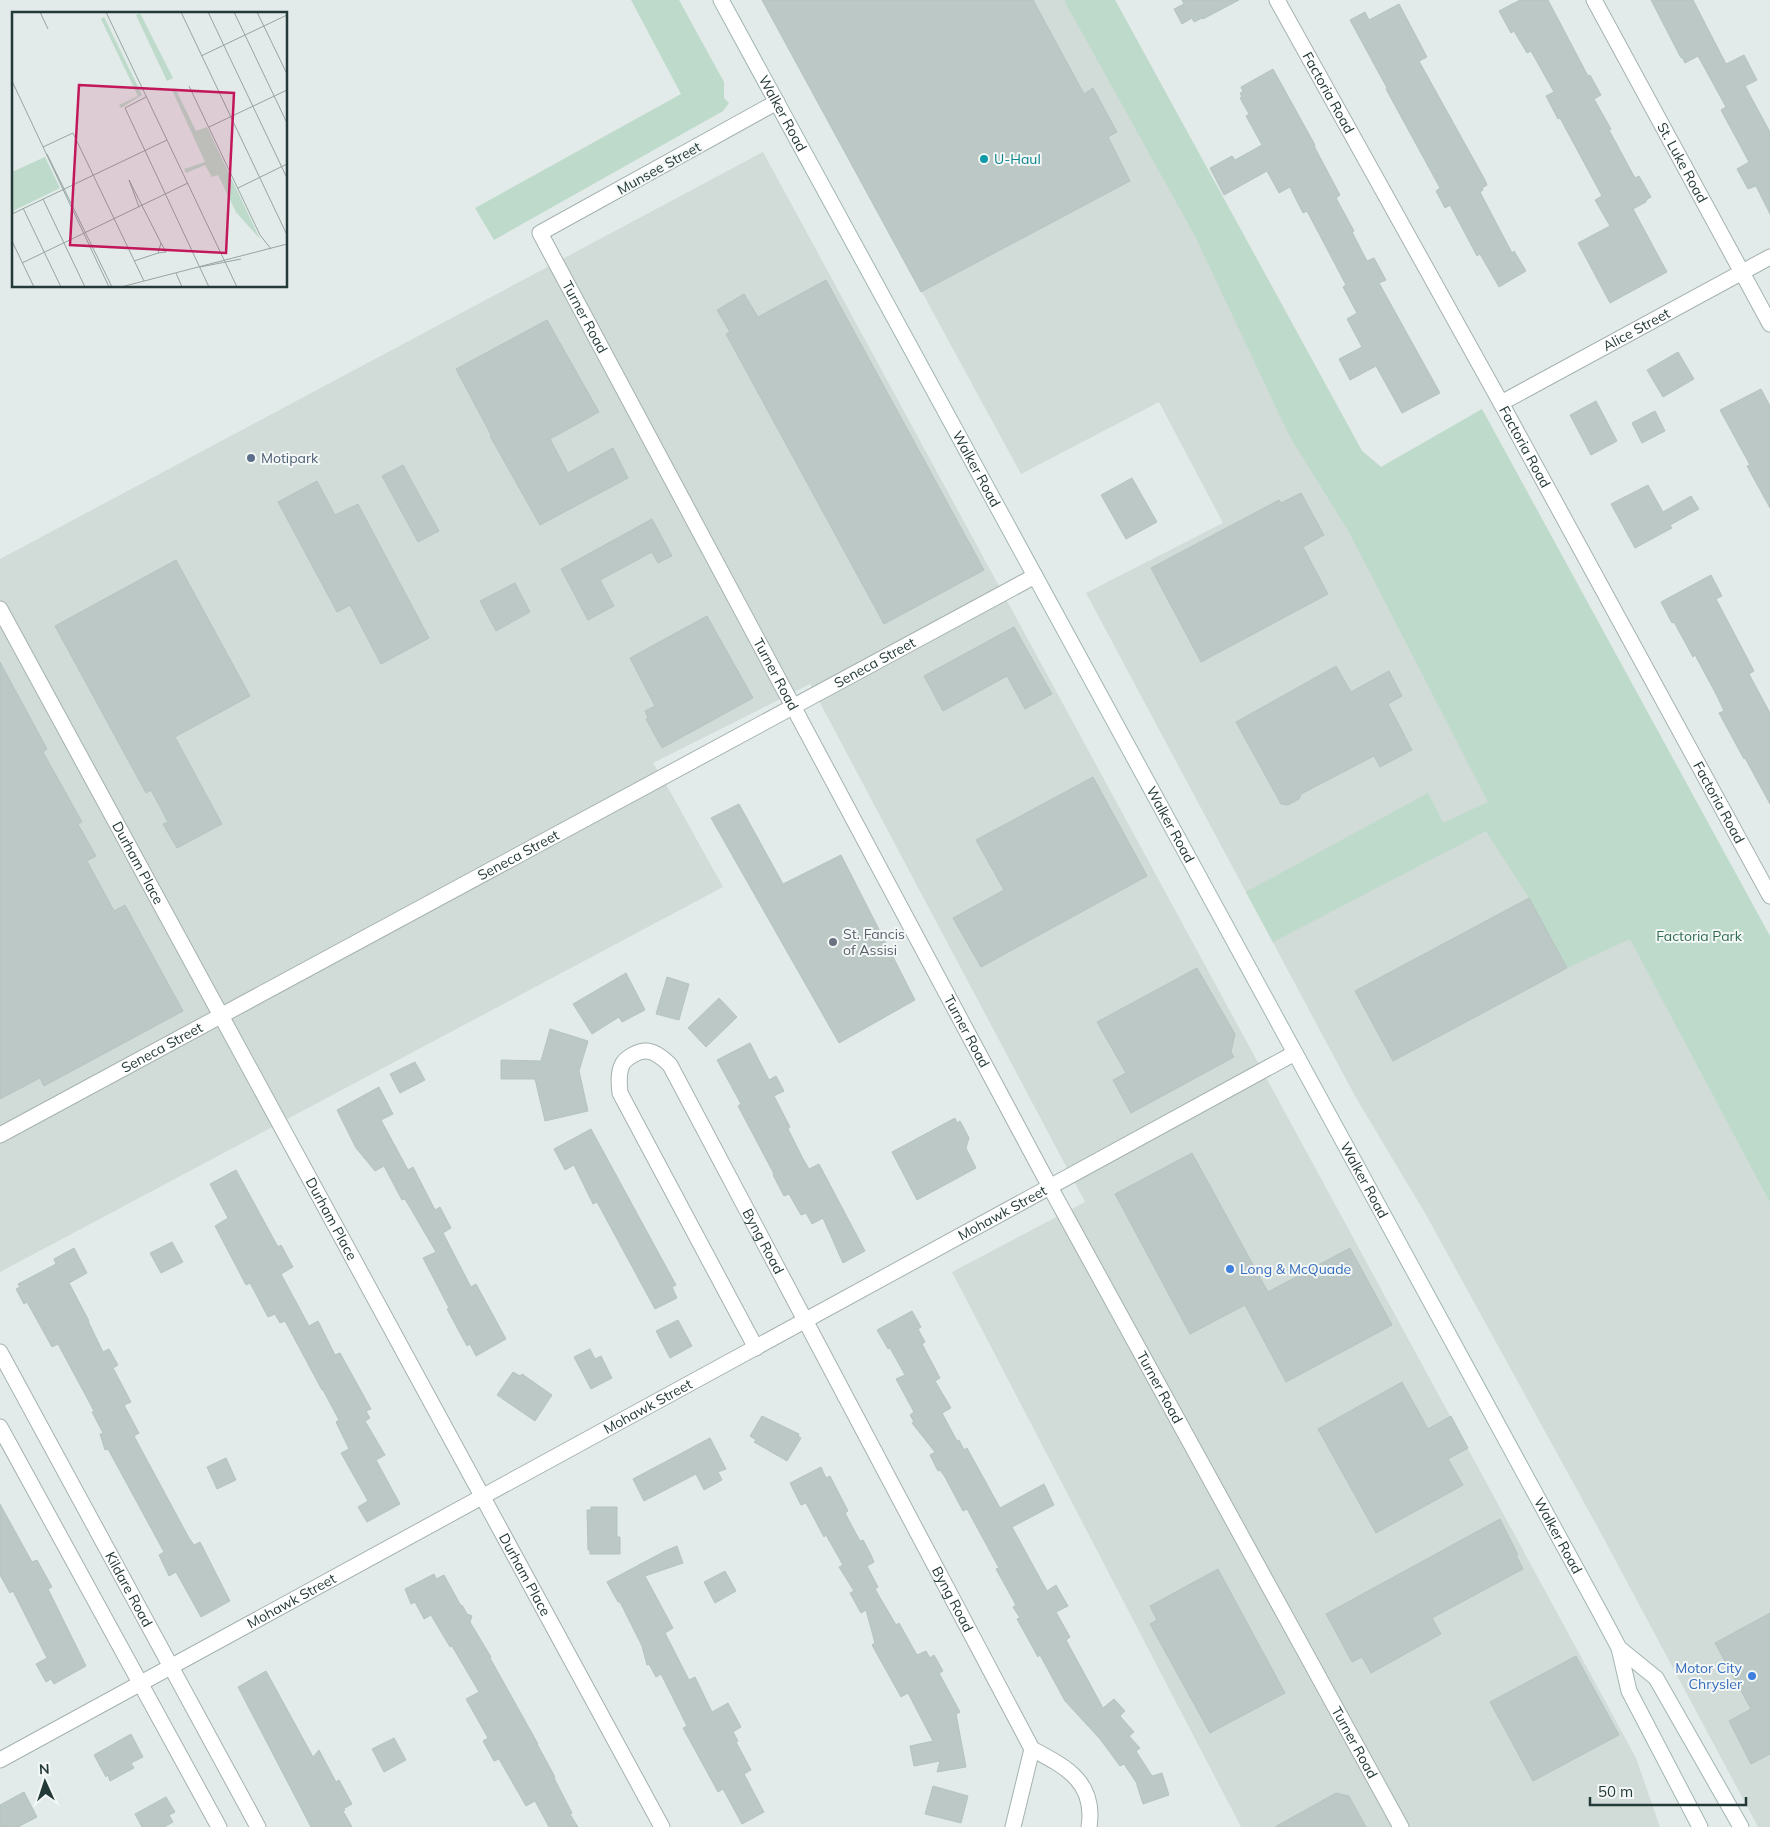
<svg xmlns="http://www.w3.org/2000/svg" width="1770" height="1827" font-family="Mulish,sans-serif">
<style>
.built{fill:#d1dbd8}
.green{fill:#bddaca}
.building{fill:#bbc8c5;stroke:#b5c4c1}
.lines{fill:none;stroke-linecap:round;stroke-linejoin:round}
.minor-casing{stroke:#a5b2b0;stroke-width:17}
.secondary-casing{stroke:#a2b6b2;stroke-width:17}
.minor{stroke:#fff;stroke-width:15}
.secondary{stroke:#fff;stroke-width:15}
.culture-dot{fill:#0f9aa8;stroke:#f3f8f6;stroke-width:2}
.service-dot{fill:#5c6f8a;stroke:#f3f8f6;stroke-width:2}
.worship-dot{fill:#6b7280;stroke:#f3f8f6;stroke-width:2}
.shop-dot{fill:#3f7fe0;stroke:#f3f8f6;stroke-width:2}
.labels{text-anchor:middle;stroke-width:4;stroke-linejoin:round;paint-order:stroke}
.street-label{font-size:14px;fill:#243a38;stroke:#f3f8f6}
.culture-label{font-size:14px;fill:#0d838f;stroke:#f3f8f6;text-anchor:start}
.service-label{font-size:14px;fill:#4e5e75;stroke:#f3f8f6;text-anchor:start}
.worship-label{font-size:14px;fill:#5b616d;stroke:#f3f8f6;text-anchor:start}
.park-label{font-size:14px;fill:#326d54;stroke:#f3f8f6}
.shop-label{font-size:14px;fill:#366cbe;stroke:#f3f8f6;text-anchor:start}
.inset-road{fill:none;stroke:#96a4a2;stroke-width:1}
.view{fill:#c2185b;fill-opacity:0.15;stroke:#c2185b;stroke-width:2.5}
.inset-edge{fill:none;stroke:#243a38;stroke-width:2.5}
</style>
<rect width="100%" height="100%" fill="#e2ebe9"/>
<!-- built -->
<path class="built" d="M 763,0 L 1115,0 L 1362,451 L 1381,467 L 1770,1203 L 1770,1827 L 1758,1827 L 1603,1537 L 1425,1213 L 1355,1096 L 1086,593 L 1223,523 L 1159,402 L 1021,474 Z
M 763,152 L 1636,1758 L 1660,1827 L 1241,1827 L 952,1272 L 1085,1202 L 810,684 L 653,763 L 672,795 L 723,887 L 0,1272 L 0,559 Z"/>
<!-- green -->
<path class="green" d="M 631,0 L 679,0 L 724,82 L 724,98 L 729,103 L 723,111 L 494,240 L 475,208 L 681,94 Z
M 1067,0 L 1115,0 L 1362,451 L 1381,467 L 1482,409 L 1770,936 L 1770,1203 L 1630,939 L 1567,968 L 1529,898 L 1486,831 L 1273,942 L 1246,892 L 1428,793 L 1443,823 L 1488,802 L 1349,532 L 1289,435 L 1195,236 L 1065,2 Z"/>
<!-- building -->
<path class="building" d="M 762,0 L 1033,0 L 1084,94 L 1093,88 L 1117,132 L 1108,137 L 1130,181 L 921,292 Z
M 1182,0 L 1239,0 L 1203,19 L 1202,18 L 1194,22 L 1192,18 L 1182,24 L 1174,9 L 1184,4 Z
M 1520,0 L 1548,0 L 1588,76 L 1590,75 L 1601,95 L 1594,99 L 1611,129 L 1609,130 L 1635,178 L 1639,176 L 1651,197 L 1646,200 L 1646,202 L 1633,209 L 1667,272 L 1610,303 L 1578,243 L 1610,226 L 1595,200 L 1602,196 L 1560,118 L 1558,119 L 1546,96 L 1554,92 L 1531,51 L 1527,53 L 1514,31 L 1511,33 L 1499,11 Z
M 1651,0 L 1693,0 L 1726,64 L 1744,55 L 1757,80 L 1745,86 L 1770,132 L 1770,214 L 1756,186 L 1748,189 L 1737,169 L 1749,162 L 1721,110 L 1726,107 L 1698,56 L 1685,63 L 1682,57 L 1681,58 Z
M 1399,4 L 1427,57 L 1419,61 L 1485,180 L 1487,185 L 1482,188 L 1483,190 L 1480,192 L 1512,253 L 1514,251 L 1526,271 L 1499,287 L 1480,254 L 1477,256 L 1450,205 L 1445,208 L 1436,191 L 1440,188 L 1386,89 L 1387,88 L 1350,20 L 1365,12 L 1369,20 Z
M 1273,69 L 1315,145 L 1314,146 L 1340,195 L 1336,198 L 1354,231 L 1352,232 L 1367,261 L 1374,258 L 1386,280 L 1379,283 L 1440,393 L 1402,413 L 1376,366 L 1350,380 L 1339,359 L 1362,347 L 1347,319 L 1357,313 L 1343,287 L 1346,285 L 1307,211 L 1303,213 L 1290,187 L 1279,193 L 1267,171 L 1224,195 L 1210,168 L 1232,156 L 1235,160 L 1262,145 L 1246,116 L 1249,114 L 1240,98 L 1242,97 L 1240,93 L 1243,92 L 1241,87 Z
M 826,280 L 984,570 L 884,624 L 726,334 L 730,332 L 717,310 L 744,294 L 758,317 Z
M 547,320 L 599,412 L 550,439 L 568,473 L 613,448 L 628,478 L 540,525 L 490,436 L 491,435 L 456,369 Z
M 1678,352 L 1694,379 L 1663,397 L 1647,370 Z
M 1761,389 L 1770,406 L 1770,508 L 1747,466 L 1750,465 L 1720,410 Z
M 1596,401 L 1617,441 L 1591,455 L 1570,415 Z
M 1655,411 L 1665,431 L 1642,443 L 1632,423 Z
M 403,465 L 439,531 L 418,542 L 382,476 Z
M 1132,478 L 1157,522 L 1126,539 L 1101,495 Z
M 317,481 L 335,515 L 358,504 L 429,638 L 381,664 L 350,605 L 337,612 L 278,502 Z
M 1648,485 L 1663,512 L 1691,496 L 1699,509 L 1670,525 L 1672,528 L 1635,548 L 1611,504 Z
M 1301,493 L 1324,535 L 1303,547 L 1328,594 L 1201,662 L 1151,568 L 1279,500 L 1281,503 Z
M 652,519 L 672,556 L 658,563 L 652,552 L 600,580 L 614,606 L 588,620 L 561,569 Z
M 176,560 L 250,696 L 175,737 L 222,824 L 177,848 L 163,824 L 168,822 L 151,790 L 146,793 L 55,626 Z
M 1711,575 L 1722,596 L 1716,599 L 1754,671 L 1749,674 L 1770,713 L 1770,804 L 1745,758 L 1744,759 L 1719,713 L 1724,711 L 1716,694 L 1695,655 L 1693,657 L 1674,622 L 1672,623 L 1661,602 Z
M 515,583 L 530,612 L 496,631 L 480,601 Z
M 707,616 L 753,698 L 662,748 L 646,719 L 648,718 L 645,711 L 655,706 L 630,658 Z
M 1014,627 L 1052,694 L 1025,709 L 1007,676 L 943,711 L 924,676 Z
M 0,662 L 47,749 L 43,752 L 82,822 L 78,824 L 96,856 L 87,861 L 114,911 L 125,905 L 183,1011 L 44,1086 L 40,1078 L 0,1099 Z
M 1336,666 L 1351,692 L 1389,671 L 1402,696 L 1388,704 L 1412,750 L 1380,767 L 1374,756 L 1301,794 L 1299,799 L 1288,805 L 1281,804 L 1236,722 Z
M 1093,777 L 1147,876 L 981,967 L 953,918 L 1004,890 L 976,840 Z
M 739,804 L 783,884 L 841,855 L 915,1000 L 839,1043 L 711,818 Z
M 1529,898 L 1567,968 L 1393,1061 L 1355,991 Z
M 1197,968 L 1235,1034 L 1231,1052 L 1234,1057 L 1131,1113 L 1113,1080 L 1126,1073 L 1097,1022 Z
M 626,973 L 645,1010 L 622,1022 L 619,1017 L 592,1034 L 573,1004 Z
M 667,977 L 689,984 L 679,1020 L 656,1014 Z
M 719,998 L 737,1017 L 706,1047 L 688,1028 Z
M 550,1029 L 588,1041 L 579,1071 L 588,1111 L 545,1121 L 535,1079 L 501,1079 L 501,1060 L 541,1061 Z
M 750,1043 L 769,1080 L 776,1076 L 784,1091 L 774,1096 L 790,1127 L 788,1129 L 803,1159 L 809,1169 L 819,1164 L 865,1251 L 843,1263 L 823,1218 L 812,1224 L 806,1213 L 801,1215 L 789,1194 L 784,1196 L 773,1175 L 774,1174 L 738,1106 L 741,1104 L 717,1060 Z
M 415,1062 L 425,1080 L 400,1093 L 390,1074 Z
M 379,1087 L 393,1114 L 381,1120 L 408,1170 L 413,1167 L 435,1210 L 440,1207 L 451,1228 L 443,1233 L 471,1287 L 476,1284 L 506,1339 L 476,1356 L 470,1344 L 467,1346 L 447,1309 L 449,1308 L 423,1258 L 436,1252 L 405,1199 L 402,1200 L 384,1166 L 375,1171 L 356,1148 L 337,1110 Z
M 955,1118 L 957,1123 L 960,1121 L 969,1138 L 966,1148 L 976,1168 L 917,1200 L 892,1152 Z
M 591,1129 L 676,1285 L 672,1287 L 677,1298 L 655,1309 L 597,1202 L 593,1204 L 574,1165 L 565,1170 L 554,1149 Z
M 1192,1153 L 1268,1292 L 1350,1248 L 1392,1325 L 1286,1382 L 1245,1305 L 1190,1334 L 1115,1194 Z
M 236,1170 L 278,1247 L 281,1245 L 293,1267 L 281,1274 L 309,1326 L 318,1321 L 335,1355 L 340,1353 L 371,1409 L 366,1411 L 370,1418 L 365,1421 L 385,1455 L 376,1460 L 400,1504 L 367,1522 L 358,1507 L 368,1501 L 341,1453 L 349,1449 L 336,1422 L 339,1420 L 323,1390 L 322,1390 L 285,1321 L 280,1323 L 275,1314 L 268,1317 L 250,1283 L 246,1285 L 215,1226 L 228,1218 L 210,1184 Z
M 172,1242 L 183,1262 L 161,1273 L 150,1253 Z
M 74,1248 L 87,1273 L 69,1283 L 89,1321 L 88,1321 L 103,1352 L 109,1349 L 118,1365 L 113,1368 L 131,1402 L 124,1405 L 139,1433 L 134,1436 L 189,1538 L 194,1545 L 200,1542 L 230,1601 L 201,1617 L 176,1572 L 169,1576 L 159,1555 L 164,1552 L 108,1449 L 105,1450 L 100,1434 L 103,1433 L 92,1412 L 94,1411 L 58,1344 L 52,1347 L 27,1302 L 24,1304 L 16,1289 L 20,1287 L 18,1284 L 56,1264 L 54,1259 Z
M 912,1311 L 921,1327 L 918,1329 L 925,1342 L 922,1344 L 940,1378 L 935,1381 L 951,1408 L 942,1413 L 957,1441 L 959,1440 L 964,1450 L 967,1448 L 1000,1508 L 1044,1484 L 1054,1505 L 1012,1527 L 1047,1591 L 1056,1585 L 1068,1606 L 1056,1612 L 1070,1637 L 1066,1640 L 1103,1708 L 1114,1699 L 1125,1711 L 1120,1716 L 1134,1732 L 1129,1736 L 1140,1748 L 1136,1751 L 1152,1776 L 1162,1773 L 1169,1795 L 1143,1804 L 1136,1782 L 1124,1764 L 1120,1766 L 1100,1739 L 1065,1701 L 1040,1655 L 1038,1657 L 1017,1619 L 1020,1618 L 1013,1607 L 1016,1605 L 996,1569 L 999,1568 L 967,1509 L 963,1511 L 945,1477 L 940,1470 L 938,1471 L 930,1455 L 935,1452 L 912,1423 L 914,1422 L 910,1415 L 914,1412 L 896,1379 L 905,1375 L 890,1348 L 888,1349 L 877,1330 Z
M 678,1320 L 692,1346 L 670,1358 L 656,1331 Z
M 590,1349 L 595,1359 L 601,1356 L 612,1378 L 591,1389 L 574,1357 Z
M 513,1372 L 520,1376 L 522,1374 L 552,1395 L 535,1421 L 497,1395 Z
M 1402,1382 L 1428,1429 L 1451,1416 L 1468,1448 L 1448,1459 L 1463,1485 L 1376,1533 L 1318,1429 Z
M 762,1416 L 799,1434 L 798,1436 L 801,1438 L 787,1461 L 754,1442 L 756,1440 L 750,1436 Z
M 710,1438 L 726,1469 L 718,1472 L 722,1480 L 704,1490 L 696,1474 L 644,1501 L 633,1479 Z
M 226,1458 L 236,1480 L 217,1489 L 207,1467 Z
M 821,1467 L 826,1478 L 830,1476 L 848,1511 L 845,1513 L 860,1541 L 863,1540 L 871,1555 L 874,1562 L 867,1566 L 878,1587 L 875,1589 L 896,1625 L 899,1623 L 917,1655 L 926,1651 L 930,1658 L 934,1655 L 943,1671 L 939,1673 L 960,1712 L 956,1714 L 966,1767 L 937,1772 L 940,1761 L 914,1766 L 910,1746 L 933,1741 L 908,1693 L 901,1697 L 872,1645 L 875,1643 L 866,1610 L 861,1613 L 850,1593 L 854,1591 L 839,1567 L 843,1565 L 826,1535 L 824,1537 L 806,1503 L 801,1505 L 790,1483 Z
M 0,1504 L 32,1562 L 37,1560 L 52,1587 L 48,1589 L 86,1666 L 54,1684 L 51,1679 L 46,1682 L 36,1664 L 47,1658 L 13,1591 L 10,1593 L 0,1575 Z
M 591,1507 L 617,1507 L 617,1537 L 620,1537 L 620,1554 L 590,1554 L 590,1550 L 588,1550 L 587,1510 L 591,1510 Z
M 1500,1519 L 1518,1555 L 1516,1555 L 1523,1569 L 1432,1618 L 1441,1634 L 1371,1673 L 1362,1657 L 1352,1662 L 1326,1614 Z
M 677,1546 L 683,1563 L 645,1576 L 673,1628 L 665,1633 L 689,1680 L 695,1677 L 712,1712 L 728,1703 L 741,1727 L 733,1732 L 738,1741 L 736,1742 L 751,1770 L 744,1774 L 764,1812 L 742,1824 L 723,1789 L 718,1792 L 683,1728 L 687,1726 L 661,1674 L 656,1677 L 649,1664 L 647,1665 L 642,1646 L 620,1602 L 618,1602 L 607,1582 L 665,1551 Z
M 1218,1569 L 1285,1693 L 1210,1733 L 1150,1624 L 1157,1620 L 1150,1606 Z
M 725,1571 L 736,1591 L 715,1603 L 704,1582 Z
M 434,1574 L 436,1579 L 444,1575 L 461,1606 L 462,1605 L 467,1614 L 472,1616 L 470,1622 L 491,1657 L 490,1658 L 538,1744 L 537,1744 L 555,1777 L 554,1778 L 572,1813 L 570,1814 L 578,1827 L 549,1827 L 535,1801 L 526,1806 L 499,1759 L 494,1761 L 483,1741 L 488,1738 L 466,1699 L 479,1692 L 452,1646 L 450,1647 L 431,1615 L 424,1619 L 415,1602 L 411,1604 L 405,1589 Z
M 1770,1613 L 1770,1754 L 1751,1764 L 1729,1721 L 1751,1709 L 1715,1643 Z
M 1576,1656 L 1619,1735 L 1533,1781 L 1490,1702 Z
M 266,1671 L 313,1757 L 319,1750 L 336,1782 L 339,1780 L 352,1804 L 343,1809 L 345,1810 L 343,1811 L 352,1827 L 311,1827 L 238,1687 Z
M 131,1734 L 143,1757 L 131,1763 L 134,1768 L 110,1781 L 108,1775 L 106,1777 L 94,1755 Z
M 394,1738 L 406,1760 L 384,1772 L 372,1749 Z
M 933,1786 L 968,1796 L 961,1823 L 925,1814 Z
M 24,1792 L 37,1817 L 18,1827 L 0,1827 L 0,1805 Z
M 1336,1793 L 1349,1796 L 1366,1827 L 1275,1827 Z
M 166,1797 L 175,1812 L 169,1815 L 173,1822 L 164,1827 L 142,1827 L 135,1814 Z"/>
<g class="lines">
<defs>
<g id="minor">
<path id="s1" d="M 1277,0 L 1501,403 L 1770,896"/>
<path id="s2" d="M 1594,0 L 1770,324"/>
<path id="s3" d="M 777,102 L 540,233 L 1050,1187 L 1401,1827"/>
<path id="s4" d="M 1501,403 L 1770,257"/>
<path id="s5" d="M 0,609 L 662,1827"/>
<path id="s6" d="M 0,1135 L 1035,576"/>
<path id="s7" d="M 756,1348 L 620,1093 C 619,1084 618,1074 622,1065 C 625,1058 638,1051 646,1051 C 655,1051 664,1059 670,1065 L 1032,1749 L 1013,1827"/>
<path id="s8" d="M 0,1352 L 258,1827"/>
<path d="M 0,1427 L 219,1827"/>
<path d="M 1032,1749 C 1066,1767 1096,1782 1089,1827"/>
<path id="s9" d="M 0,1760 L 1295,1053"/>
</g>
<g id="secondary">
<path id="s10" d="M 721,0 L 1602,1616 L 1619,1648 L 1629,1691 L 1700,1827"/>
<path d="M 1619,1648 L 1656,1678 L 1741,1827"/>
</g>
</defs>
<!-- minor casing -->
<use href="#minor" class="minor-casing"/>
<!-- secondary casing -->
<use href="#secondary" class="secondary-casing"/>
<!-- minor -->
<use href="#minor" class="minor"/>
<!-- secondary -->
<use href="#secondary" class="secondary"/>
</g>
<!-- markers -->
<circle class="culture-dot" cx="984" cy="159" r="5"/>
<circle class="service-dot" cx="251" cy="458" r="5"/>
<circle class="worship-dot" cx="833" cy="942" r="5"/>
<g class="shop-dot">
<circle cx="1230" cy="1269" r="5"/>
<circle cx="1752" cy="1676" r="5"/>
</g>
<g class="labels">
<!-- street labels -->
<g class="street-label">
<text dy="5" stroke="none"><textPath href="#s1" startOffset="106">Factoria Road</textPath></text>
<text dy="5" stroke="none"><textPath href="#s10" startOffset="129">Walker Road</textPath></text>
<text dy="5" stroke="none"><textPath href="#s2" startOffset="185">St. Luke Road</textPath></text>
<text transform="translate(659 168) rotate(-29)" y="5">Munsee Street</text>
<text dy="5" stroke="none"><textPath href="#s3" startOffset="366">Turner Road</textPath></text>
<text dy="5" stroke="none"><textPath href="#s4" startOffset="154">Alice Street</textPath></text>
<text dy="5" stroke="none"><textPath href="#s1" startOffset="511">Factoria Road</textPath></text>
<text dy="5" stroke="none"><textPath href="#s10" startOffset="534">Walker Road</textPath></text>
<text dy="5" stroke="none"><textPath href="#s6" startOffset="994">Seneca Street</textPath></text>
<text dy="5" stroke="none"><textPath href="#s3" startOffset="771">Turner Road</textPath></text>
<text dy="5" stroke="none"><textPath href="#s1" startOffset="916">Factoria Road</textPath></text>
<text dy="5" stroke="none"><textPath href="#s10" startOffset="939">Walker Road</textPath></text>
<text dy="5" stroke="none"><textPath href="#s6" startOffset="589">Seneca Street</textPath></text>
<text dy="5" stroke="none"><textPath href="#s5" startOffset="289">Durham Place</textPath></text>
<text dy="5" stroke="none"><textPath href="#s3" startOffset="1176">Turner Road</textPath></text>
<text dy="5" stroke="none"><textPath href="#s6" startOffset="184">Seneca Street</textPath></text>
<text dy="5" stroke="none"><textPath href="#s10" startOffset="1344">Walker Road</textPath></text>
<text dy="5" stroke="none"><textPath href="#s9" startOffset="1142">Mohawk Street</textPath></text>
<text dy="5" stroke="none"><textPath href="#s5" startOffset="694">Durham Place</textPath></text>
<text dy="5" stroke="none"><textPath href="#s7" startOffset="574">Byng Road</textPath></text>
<text dy="5" stroke="none"><textPath href="#s3" startOffset="1581">Turner Road</textPath></text>
<text dy="5" stroke="none"><textPath href="#s9" startOffset="738">Mohawk Street</textPath></text>
<text dy="5" stroke="none"><textPath href="#s10" startOffset="1749">Walker Road</textPath></text>
<text dy="5" stroke="none"><textPath href="#s5" startOffset="1099">Durham Place</textPath></text>
<text dy="5" stroke="none"><textPath href="#s8" startOffset="270">Kildare Road</textPath></text>
<text dy="5" stroke="none"><textPath href="#s7" startOffset="979">Byng Road</textPath></text>
<text dy="5" stroke="none"><textPath href="#s9" startOffset="332">Mohawk Street</textPath></text>
<text dy="5" stroke="none"><textPath href="#s3" startOffset="1986">Turner Road</textPath></text>
</g>
<!-- culture labels -->
<g class="culture-label">
<text x="994" y="164">U-Haul</text>
</g>
<!-- service labels -->
<g class="service-label">
<text x="261" y="463">Motipark</text>
</g>
<!-- worship labels -->
<g class="worship-label">
<text x="843" y="939">St. Fancis<tspan x="843" dy="16">of Assisi</tspan></text>
</g>
<!-- park labels -->
<g class="park-label">
<text x="1699" y="941">Factoria Park</text>
</g>
<!-- shop labels -->
<g class="shop-label">
<text x="1240" y="1274">Long &amp; McQuade</text>
<text x="1742" y="1673" text-anchor="end">Motor City<tspan x="1742" dy="16">Chrysler</tspan></text>
</g>
</g>
<!-- overview -->
<g transform="translate(12 12)">
<rect width="275" height="275" fill="#e2ebe9"/>
<path d="M 128,1 L 161,66 L 155,69 L 124,3 ZM 92,5 L 130,83 L 109,96 L 107,93 L 126,84 L 89,7 ZM 163,76 L 184,119 L 195,115 L 248,227 L 224,200 L 206,163 L 200,165 L 193,153 L 174,161 L 172,157 L 193,150 L 160,78 ZM 33,145 L 48,176 L 1,199 L 0,160 Z" fill="#bddaca"/>
<path class="inset-road" d="M 28,0 L 36,17M 94,0 L 225,275M 169,0 L 275,223M 196,0 L 275,166M 222,0 L 275,111M 245,0 L 275,62M 189,44 L 275,3M 0,69 L 97,275M 177,74 L 248,223 L 259,237M 134,85 L 113,96 L 197,275M 197,115 L 275,78M 31,135 L 61,121 L 132,269M 35,142 L 100,275M 226,176 L 275,152M 31,187 L 73,275M 11,196 L 49,275M 0,202 L 155,128M 0,229 L 22,275M 146,241 L 154,240 L 149,231M 122,249 L 146,241 L 149,231 L 117,168 L 127,195M 10,251 L 176,171M 188,255 L 229,247M 164,261 L 170,275M 109,275 L 275,232"/>
<path class="view" d="M 67,73 L 222,81 L 214,241 L 58,233 Z"/>
<rect width="275" height="275" class="inset-edge"/>
</g>
<!-- north arrow -->
<g transform="translate(45 1782) rotate(357)" stroke="#f3f8f6" stroke-width="4" paint-order="stroke">
<path d="M0-4L9 19L0 12L-9 19Z" fill="#243a38"/>
<text y="-8" font-size="14" font-weight="bold" text-anchor="middle" fill="#243a38">N</text>
</g>
<!-- scale -->
<path d="M1590 1797v8h156v-8" fill="none" stroke="#243a38" stroke-width="2.5"/>
<text x="1598" y="1797" font-size="15" fill="#243a38" stroke="#f3f8f6" stroke-width="4" paint-order="stroke">50 m</text>
</svg>
